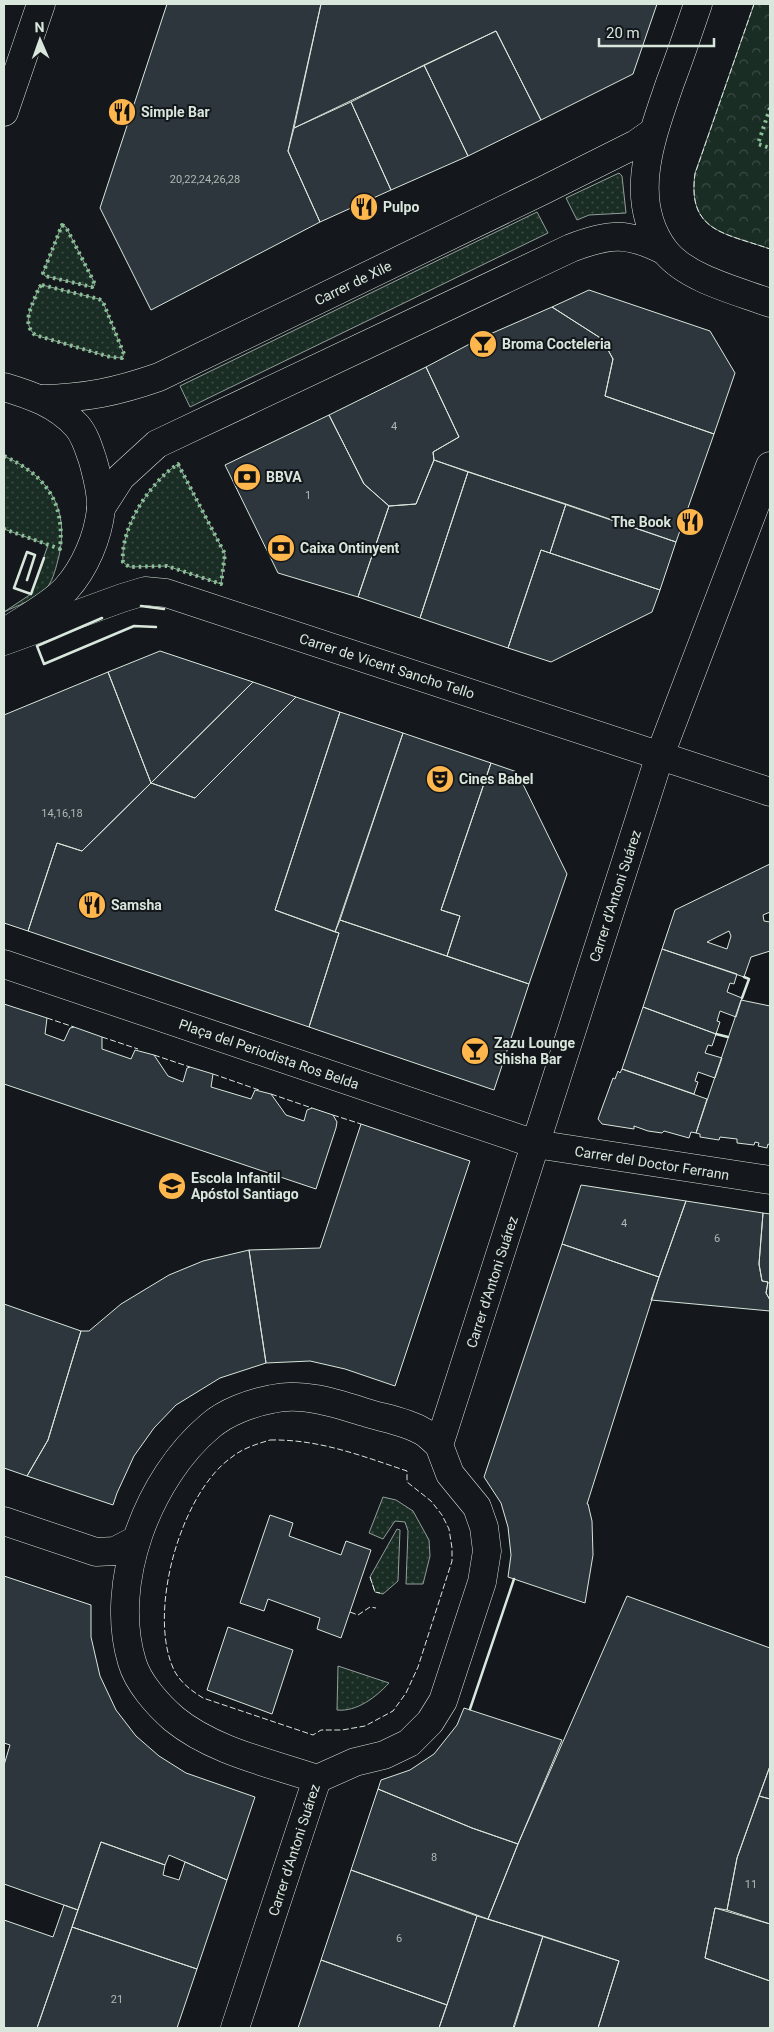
<svg xmlns="http://www.w3.org/2000/svg" width="774" height="2032" font-family="Roboto,sans-serif">
<style>
.grass{fill:url(#grass-dots);stroke:#939e99}
.park{fill:url(#park-crowns);stroke:#939e99}
.building{fill:#2c363c;stroke:#d8e6dc;fill-rule:evenodd}
.lines{fill:none;stroke-linecap:round;stroke-linejoin:round}
.minor-casing{stroke:#d8e6dc;stroke-width:29}
.major-casing{stroke:#d8e6dc;stroke-width:29}
.minor{stroke:#14181c;stroke-width:28}
.major{stroke:#14181c;stroke-width:28}
.hedge{stroke:#8ac095;stroke-width:4;stroke-dasharray:2.5 4;stroke-linecap:butt}
.fence{stroke:#d8e6dc;stroke-width:1;stroke-dasharray:6 2.5;stroke-linecap:butt}
.wall{stroke:#d8e6dc;stroke-width:2.5}
.labels{text-anchor:middle;stroke-width:4;stroke-linejoin:round;paint-order:stroke}
.number-label{font-size:11px;fill:#adbab4}
.poi-label{font-size:14px;font-weight:bold;fill:#d8e6dc;stroke:#14181c;text-anchor:start}
.street-label{font-size:14px;fill:#d8e6dc;stroke:#14181c}
</style>
<defs>
<pattern id="grass-dots" width="8" height="8" patternUnits="userSpaceOnUse" patternTransform="scale(1.25)"><rect width="8" height="8" fill="#1a2d24"/><path d="M2 2h.1M6 6h.1" fill="none" stroke="#3b4b43" stroke-width="1.8" stroke-linecap="round"/></pattern>
<pattern id="park-crowns" width="20" height="18" patternUnits="userSpaceOnUse" patternTransform="scale(1.25)"><rect width="20" height="18" fill="#1a2d24"/><path d="M2 6a3 3 0 1 1 6 0M12 15a3 3 0 1 1 6 0" fill="none" stroke="#3b4b43"/></pattern>
</defs>
<rect width="100%" height="100%" fill="#14181c"/>
<!-- grass -->
<path class="grass" d="M 619,173 L 622,176 L 626,213 L 589,215 L 577,220 L 566,198 Z
M 537,212 L 548,233 L 190,407 L 180,386 Z
M 62,225 L 66,227 L 93,280 L 95,285 L 92,287 L 45,276 L 43,273 Z
M 42,285 L 99,299 L 103,302 L 124,354 L 122,358 L 110,357 L 35,335 C 20,322 34,303 39,287 Z
M 4,456 C 47,475 70,507 59,556 C 56,567 54,578 47,588 C 36,600 18,605 4,612 L 31,594 L 48,545 L 4,529 Z
M 178,464 L 225,554 L 221,584 L 167,566 L 129,567 L 123,562 C 120,528 150,482 178,464 Z
M 383,1497 L 396,1500 L 413,1511 L 429,1540 L 430,1556 L 423,1584 L 406,1584 L 408,1531 L 405,1522 L 395,1521 L 383,1539 L 369,1533 Z
M 397,1529 L 400,1530 L 398,1581 L 383,1594 L 375,1592 L 370,1577 Z
M 338,1666 L 389,1683 C 376,1697 357,1712 337,1710 Z"/>
<!-- park -->
<path class="park" d="M 754,4 L 770,4 L 770,249 C 725,233 687,232 695,173 Z"/>
<!-- building -->
<path class="building" d="M 167,4 L 321,4 L 288,151 L 320,222 L 151,310 L 100,208 Z
M 321,4 L 657,4 L 633,74 L 541,120 L 496,31 L 294,128 Z
M 496,31 L 541,120 L 468,156 L 424,65 Z
M 424,65 L 468,156 L 391,190 L 351,102 Z
M 351,102 L 391,190 L 320,222 L 288,151 L 294,128 Z
M 589,290 L 710,331 L 735,373 L 714,434 L 605,396 L 613,359 L 602,339 L 552,307 Z
M 552,307 L 602,339 L 613,359 L 605,396 L 714,434 L 676,542 L 434,460 L 433,452 L 459,437 L 426,367 L 481,338 Z
M 426,367 L 459,437 L 433,452 L 434,460 L 416,504 L 389,506 L 364,484 L 329,415 Z
M 329,415 L 364,484 L 389,506 L 358,597 L 278,573 L 225,465 Z
M 434,460 L 468,472 L 420,618 L 358,597 L 389,506 L 416,504 Z
M 468,472 L 566,504 L 550,553 L 541,550 L 508,648 L 420,618 Z
M 566,504 L 676,542 L 660,590 L 550,553 Z
M 541,550 L 660,590 L 652,612 L 551,662 L 508,648 Z
M 160,651 L 253,682 L 151,783 L 108,672 Z
M 108,672 L 151,783 L 82,851 L 57,843 L 28,931 L 4,923 L 4,715 Z
M 253,682 L 296,697 L 195,798 L 151,783 Z
M 296,697 L 340,712 L 275,910 L 339,933 L 309,1027 L 28,931 L 57,843 L 82,851 L 151,783 L 195,798 Z
M 340,712 L 403,733 L 335,932 L 275,910 Z
M 403,733 L 491,763 L 441,910 L 460,916 L 447,956 L 340,920 Z
M 491,763 L 517,772 L 567,874 L 529,984 L 447,956 L 460,916 L 441,910 Z
M 770,864 L 770,912 L 763,915 L 764,921 L 770,922 L 770,951 L 751,957 L 744,977 L 662,949 L 675,910 ZM 729,931 L 731,936 L 727,949 L 707,942 Z
M 340,920 L 529,984 L 494,1090 L 309,1027 L 339,933 L 335,932 Z
M 662,949 L 737,974 L 734,984 L 730,983 L 727,992 L 742,998 L 736,1017 L 720,1011 L 717,1021 L 720,1022 L 716,1034 L 643,1007 Z
M 741,1000 L 770,1006 L 770,1145 L 768,1144 L 767,1148 L 758,1146 L 759,1143 L 755,1142 L 754,1145 L 737,1143 L 737,1139 L 720,1137 L 719,1140 L 700,1137 L 700,1134 L 696,1133 Z
M 4,1004 L 47,1018 L 45,1034 L 64,1041 L 70,1028 L 74,1027 L 102,1037 L 102,1049 L 131,1059 L 135,1050 L 154,1055 L 168,1076 L 183,1082 L 187,1068 L 190,1067 L 213,1074 L 211,1087 L 251,1099 L 255,1090 L 271,1094 L 286,1115 L 304,1121 L 307,1110 L 312,1108 L 333,1115 L 337,1122 L 336,1128 L 316,1189 L 4,1084 Z
M 643,1007 L 716,1034 L 712,1046 L 708,1045 L 705,1053 L 722,1058 L 715,1078 L 698,1072 L 695,1081 L 698,1082 L 694,1094 L 622,1069 Z
M 622,1069 L 707,1099 L 696,1133 L 691,1132 L 689,1138 L 664,1131 L 662,1133 L 648,1131 L 634,1126 L 634,1129 L 602,1124 L 598,1119 L 613,1078 L 615,1079 L 618,1071 L 620,1073 Z
M 361,1124 L 470,1161 L 395,1386 L 345,1369 L 310,1361 L 266,1363 L 249,1250 L 320,1248 Z
M 581,1185 L 686,1201 L 659,1277 L 562,1244 Z
M 686,1201 L 763,1213 L 759,1264 L 762,1281 L 768,1282 L 766,1293 L 770,1300 L 770,1311 L 651,1300 Z
M 763,1213 L 770,1214 L 770,1300 L 766,1293 L 768,1282 L 762,1281 L 759,1264 Z
M 562,1244 L 659,1277 L 587,1504 L 588,1504 L 592,1521 L 593,1555 L 585,1603 L 508,1577 L 511,1555 L 508,1527 L 501,1503 L 484,1477 Z
M 249,1250 L 266,1363 L 220,1378 L 176,1405 L 154,1428 L 134,1456 L 117,1493 L 113,1505 L 27,1476 L 48,1440 L 81,1331 L 89,1331 L 121,1304 L 169,1275 L 203,1261 Z
M 4,1304 L 81,1331 L 48,1440 L 27,1476 L 4,1468 Z
M 270,1515 L 293,1523 L 289,1536 L 341,1555 L 346,1541 L 371,1550 L 341,1638 L 317,1629 L 320,1618 L 268,1599 L 264,1611 L 240,1603 Z
M 4,1576 L 91,1605 L 91,1637 L 100,1676 L 116,1710 L 136,1736 L 159,1756 L 186,1773 L 255,1797 L 227,1880 L 169,1855 L 165,1865 L 101,1842 L 78,1910 L 4,1884 L 4,1765 L 10,1745 L 4,1743 Z
M 627,1596 L 770,1648 L 770,1766 L 737,1858 L 727,1910 L 715,1908 L 705,1958 L 770,1981 L 770,2028 L 598,2028 L 619,1961 L 488,1919 L 518,1844 Z
M 228,1627 L 293,1650 L 272,1714 L 207,1690 Z
M 464,1708 L 562,1740 L 518,1844 L 472,1828 L 378,1789 L 381,1780 L 410,1770 L 434,1754 L 457,1725 Z
M 770,1766 L 770,1799 L 759,1796 Z
M 378,1789 L 472,1828 L 518,1844 L 488,1919 L 351,1870 Z
M 759,1796 L 770,1799 L 770,1924 L 727,1910 L 737,1858 Z
M 101,1842 L 165,1865 L 163,1875 L 179,1880 L 185,1862 L 227,1880 L 197,1969 L 72,1927 Z
M 351,1870 L 477,1916 L 447,2005 L 321,1960 Z
M 64,1905 L 78,1910 L 37,2028 L 4,2028 L 4,1920 L 53,1937 Z
M 715,1908 L 770,1924 L 770,1981 L 705,1958 Z
M 477,1916 L 543,1936 L 513,2028 L 439,2028 Z
M 72,1927 L 197,1969 L 177,2028 L 37,2028 Z
M 543,1936 L 619,1961 L 598,2028 L 514,2028 Z
M 321,1960 L 447,2005 L 439,2028 L 298,2028 Z"/>
<g class="lines">
<defs>
<path id="minor" d="M 698,4 C 689,30 680,57 670,83 C 652,136 626,200 665,251 C 687,279 738,291 770,303
M 41,399 C 86,398 116,392 159,377 L 544,190 L 636,144 L 653,132
M 101,508 L 121,477 L 157,444 L 571,248 C 610,233 628,232 665,251
M 4,641 L 122,598 L 145,591 L 166,593 L 770,792
M 4,964 L 535,1144 L 770,1180
M 4,1521 L 96,1552 L 115,1551 L 136,1540
M 317,1779 C 270,1763 213,1751 174,1719 C 158,1705 138,1683 132,1662 C 108,1583 148,1478 210,1426 C 226,1412 251,1403 272,1399 C 302,1392 335,1403 364,1412 C 382,1418 405,1421 422,1431 C 428,1434 434,1441 439,1445
M 235,2028 L 317,1779 L 355,1762 L 384,1755 L 409,1743 L 430,1722 L 443,1701 L 482,1582 L 487,1551 L 484,1527 L 477,1507 L 450,1474 L 439,1445 L 660,755 L 770,466"/>
<path id="major" d="M 4,112 L 41,4
M 4,387 C 31,395 57,404 77,426 C 85,435 89,449 93,461 C 97,476 102,493 101,509 C 98,537 85,568 66,589 C 49,607 24,619 4,633"/>
</defs>
<!-- minor casing -->
<use href="#minor" class="minor-casing"/>
<!-- major casing -->
<use href="#major" class="major-casing"/>
<!-- minor -->
<use href="#minor" class="minor"/>
<!-- major -->
<use href="#major" class="major"/>
<!-- hedge -->
<path class="hedge" d="M 770,108 L 758,144 L 770,148
M 62,225 L 66,227 L 93,280 L 95,285 L 92,287 L 45,276 L 43,273 Z
M 42,285 L 99,299 L 103,302 L 124,354 L 122,358 L 110,357 L 35,335 C 20,322 34,303 39,287 Z
M 4,456 C 45,475 65,501 60,549 L 4,529
M 178,464 L 225,554 L 221,584 L 167,566 L 129,567 L 123,562 C 120,528 150,482 178,464 Z"/>
<!-- fence -->
<path class="fence" d="M 754,4 L 695,174 C 687,232 725,233 770,249
M 47,1018 L 74,1027
M 102,1037 L 138,1049
M 154,1055 L 190,1067
M 213,1074 L 259,1090
M 271,1094 L 312,1108
M 333,1115 L 361,1124
M 270,1440 C 319,1439 362,1456 407,1471 L 407,1482 L 431,1501 L 442,1515 L 449,1529 L 452,1548 L 452,1561 L 418,1667 L 406,1693 L 393,1711 L 365,1726 L 342,1730 L 321,1730 L 313,1735 L 203,1698 C 192,1691 182,1684 175,1672 C 146,1616 180,1493 232,1457 C 243,1448 257,1444 270,1440 Z
M 370,1577 L 375,1592 L 380,1593
M 350,1612 L 358,1615 L 370,1607 L 376,1608"/>
<!-- wall -->
<path class="wall" d="M 27,580 L 35,555 L 27,552 L 14,588 L 31,594 L 44,558
M 141,606 L 164,609
M 102,618 L 37,646 L 44,664 L 134,626 L 156,627
M 742,998 L 749,979 L 744,977
M 716,1034 L 728,1037
M 470,1709 L 514,1579"/>
</g>
<!-- icons -->
<defs>
<symbol id="restaurant-disc" viewBox="-11 -11 22 22"><circle r="9.5" fill="#ffb74d" stroke="#14181c"/><path d="M-5-6h1v4h1v-4h1v4h1v-4h1v5L-1.5 .5V6h-2V.5L-5-1ZM5-6V6H3V1.5H1.5Q1.5-4 5-6Z" fill="#111"/></symbol>
<symbol id="bar-disc" viewBox="-11 -11 22 22"><circle r="9.5" fill="#ffb74d" stroke="#14181c"/><path d="M-6-5H6L.8 .8V4.5H3.5V6h-7V4.5H-.8V.8Z" fill="#111"/></symbol>
<symbol id="bank-disc" viewBox="-11 -11 22 22"><circle r="9.5" fill="#ffb74d" stroke="#14181c"/><path d="M-6-4H6V4H-6ZM0-2.3a2.3 2.3 0 1 0 0 4.6a2.3 2.3 0 1 0 0-4.6Z" fill="#111"/></symbol>
<symbol id="theatre-disc" viewBox="-11 -11 22 22"><circle r="9.5" fill="#ffb74d" stroke="#14181c"/><path d="M-5-5.5Q0-4 5-5.5V0Q5 5 0 6Q-5 5-5 0ZM-3.3-2.5H-1v1.5H-3.3ZM1-2.5H3.3v1.5H1ZM-2.8 1Q0 5.5 2.8 1Z" fill="#111"/></symbol>
<symbol id="school-disc" viewBox="-11 -11 22 22"><circle r="9.5" fill="#ffb74d" stroke="#14181c"/><path d="M0-5L7-2L0 1L-7-2ZM-4 1L0 2.5L4 1V4Q0 6-4 4Z" fill="#111"/></symbol>
</defs>
<g fill-rule="evenodd">
<use href="#restaurant-disc" x="106" y="96" width="32" height="32"/>
<use href="#restaurant-disc" x="348" y="191" width="32" height="32"/>
<use href="#bar-disc" x="467" y="328" width="32" height="32"/>
<use href="#bank-disc" x="231" y="461" width="32" height="32"/>
<use href="#restaurant-disc" x="674" y="506" width="32" height="32"/>
<use href="#bank-disc" x="265" y="532" width="32" height="32"/>
<use href="#theatre-disc" x="424" y="763" width="32" height="32"/>
<use href="#restaurant-disc" x="76" y="889" width="32" height="32"/>
<use href="#bar-disc" x="459" y="1035" width="32" height="32"/>
<use href="#school-disc" x="156" y="1170" width="32" height="32"/>
</g>
<g class="labels">
<!-- number labels -->
<g class="number-label">
<text x="205" y="183">20,22,24,26,28</text>
<text x="394" y="430">4</text>
<text x="308" y="499">1</text>
<text x="62" y="817">14,16,18</text>
<text x="624" y="1227">4</text>
<text x="717" y="1242">6</text>
<text x="434" y="1861">8</text>
<text x="751" y="1888">11</text>
<text x="399" y="1942">6</text>
<text x="117" y="2003">21</text>
</g>
<!-- poi labels -->
<g class="poi-label">
<text x="141" y="117">Simple Bar</text>
<text x="383" y="212">Pulpo</text>
<text x="502" y="349">Broma Cocteleria</text>
<text x="266" y="482">BBVA</text>
<text x="671" y="527" text-anchor="end">The Book</text>
<text x="300" y="553">Caixa Ontinyent</text>
<text x="459" y="784">Cines Babel</text>
<text x="111" y="910">Samsha</text>
<text x="494" y="1048">Zazu Lounge<tspan x="494" dy="16">Shisha Bar</tspan></text>
<text x="191" y="1183">Escola Infantil<tspan x="191" dy="16">Apóstol Santiago</tspan></text>
</g>
<!-- street labels -->
<g class="street-label">
<text transform="translate(353 283) rotate(-26)" y="5">Carrer de Xile</text>
<text transform="translate(387 666) rotate(18)" y="5">Carrer de Vicent Sancho Tello</text>
<text transform="translate(615 896) rotate(-72)" y="5">Carrer d'Antoni Suárez</text>
<text transform="translate(269 1054) rotate(19)" y="5">Plaça del Periodista Ros Belda</text>
<text transform="translate(652 1163) rotate(9)" y="5">Carrer del Doctor Ferrann</text>
<text transform="translate(492 1282) rotate(-72)" y="5">Carrer d'Antoni Suárez</text>
<text transform="translate(294 1850) rotate(-72)" y="5">Carrer d'Antoni Suárez</text>
</g>
</g>
<!-- border -->
<rect width="774" height="2032" fill="none" stroke="#d8e6dc" stroke-width="10"/>
<!-- north arrow -->
<g transform="translate(40 40) rotate(358)" stroke="#14181c" stroke-width="4" paint-order="stroke">
<path d="M0-4L9 19L0 12L-9 19Z" fill="#d8e6dc"/>
<text y="-8" font-size="14" font-weight="bold" text-anchor="middle" fill="#d8e6dc">N</text>
</g>
<!-- scale -->
<path d="M599 38v8h115v-8" fill="none" stroke="#d8e6dc" stroke-width="2.5"/>
<text x="606" y="38" font-size="15" fill="#d8e6dc" stroke="#14181c" stroke-width="4" paint-order="stroke">20 m</text>
</svg>
